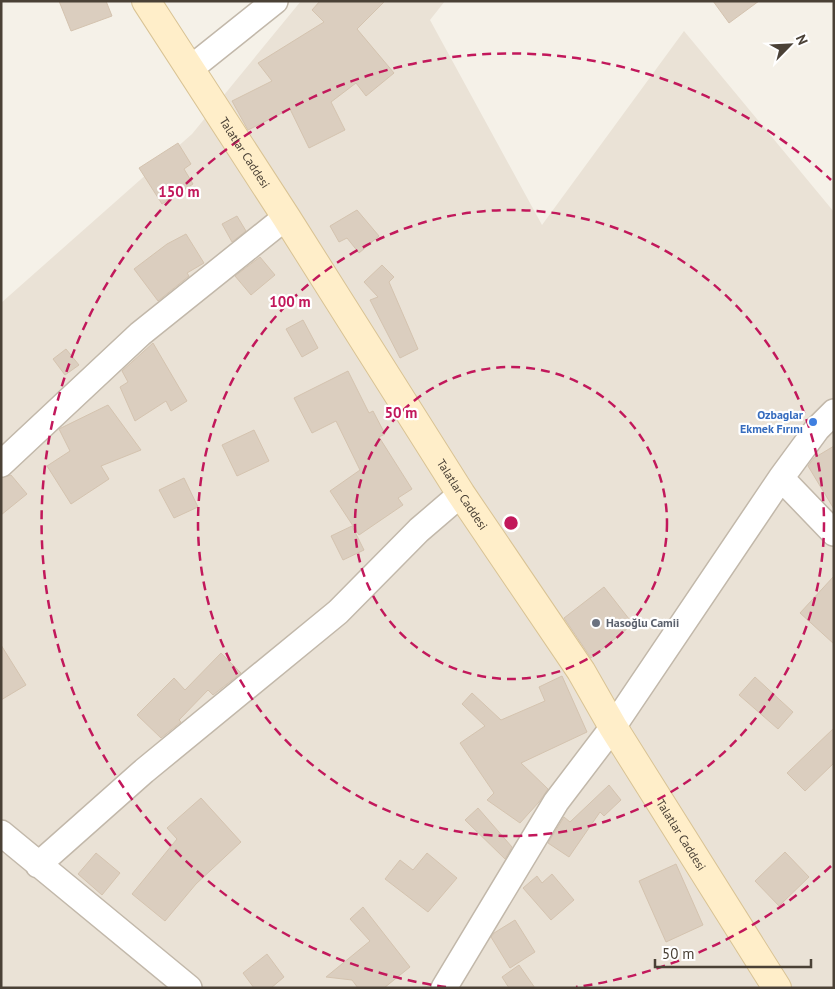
<svg xmlns="http://www.w3.org/2000/svg" width="835" height="989" font-family="'PT Sans',sans-serif">
<style>
.residential{fill:#eae2d6}
.building{fill:#dbcebf;stroke:#d4c3af}
.lines{fill:none;stroke-linecap:round;stroke-linejoin:round}
.street-casing{stroke:#c2b8aa;stroke-width:28}
.secondary-casing{stroke:#d9c394;stroke-width:30}
.street{stroke:#fff;stroke-width:25}
.secondary{stroke:#ffeec9;stroke-width:28}
.ring{fill:none;stroke:#c2185b;stroke-width:2.5;stroke-dasharray:9 6}
.shop-dot{fill:#3f7fe0;stroke:#fff;stroke-width:2}
.worship-dot{fill:#6b7280;stroke:#fff;stroke-width:2}
.labels{text-anchor:middle;stroke-width:4.5;stroke-linejoin:round;paint-order:stroke}
.street-label{font-size:12px;fill:#4a4136;stroke:#fff}
.shop-label{font-size:12px;font-weight:bold;fill:#366cbe;stroke:#fff;text-anchor:end}
.worship-label{font-size:12px;font-weight:bold;fill:#5b616d;stroke:#fff;text-anchor:start}
.centre{fill:#c2185b;stroke:#fff;stroke-width:2.5}
.ring-label{font-size:15px;text-anchor:middle;font-weight:bold;fill:#c2185b;stroke:#fff;stroke-width:4.5;stroke-linejoin:round;paint-order:stroke}
</style>
<rect width="100%" height="100%" fill="#f5f1e8"/>
<!-- residential -->
<path class="residential" d="M 301,1 L 445,1 L 430,20 L 542,225 L 684,31 L 834,212 L 834,988 L 1,988 L 1,303 L 192,134 Z"/>
<!-- building -->
<path class="building" d="M 59,1 L 106,1 L 112,16 L 71,31 Z
M 320,1 L 385,1 L 357,29 L 394,73 L 366,96 L 356,83 L 331,102 L 345,130 L 309,148 L 290,109 L 248,130 L 232,101 L 272,81 L 258,63 L 324,22 L 312,10 Z
M 713,1 L 759,1 L 729,23 Z
M 178,143 L 191,164 L 184,169 L 193,184 L 162,204 L 139,168 Z
M 357,210 L 379,236 L 359,253 L 347,238 L 339,242 L 330,226 Z
M 237,216 L 246,231 L 232,242 L 222,224 Z
M 186,234 L 204,263 L 187,273 L 189,276 L 158,301 L 134,269 L 167,244 Z
M 260,257 L 275,275 L 251,295 L 235,276 Z
M 382,265 L 394,277 L 389,282 L 418,349 L 400,358 L 370,300 L 378,297 L 364,282 Z
M 303,320 L 318,348 L 302,357 L 286,329 Z
M 153,343 L 187,401 L 171,411 L 166,401 L 135,421 L 120,387 L 128,382 L 122,371 Z
M 66,349 L 79,365 L 65,375 L 53,359 Z
M 348,371 L 369,413 L 373,411 L 385,434 L 379,437 L 412,489 L 398,498 L 403,505 L 359,535 L 330,491 L 360,470 L 336,421 L 312,433 L 294,398 Z
M 108,405 L 141,450 L 101,466 L 109,479 L 71,504 L 47,466 L 70,451 L 59,429 Z
M 254,430 L 269,461 L 237,476 L 222,445 Z
M 834,446 L 834,509 L 808,466 L 814,458 Z
M 11,475 L 27,494 L 1,515 L 1,478 Z
M 184,478 L 198,507 L 174,518 L 159,490 Z
M 352,526 L 364,550 L 343,560 L 331,536 Z
M 834,576 L 834,644 L 800,613 Z
M 604,587 L 633,624 L 591,658 L 564,618 Z
M 1,645 L 26,685 L 1,700 Z
M 221,653 L 241,673 L 213,695 L 208,690 L 179,720 L 181,722 L 161,738 L 137,715 L 174,678 L 185,690 Z
M 562,676 L 587,732 L 521,763 L 548,789 L 539,802 L 520,823 L 487,800 L 494,793 L 460,743 L 485,726 L 462,704 L 472,693 L 501,720 L 545,701 L 539,687 Z
M 755,677 L 793,712 L 778,729 L 739,695 Z
M 834,728 L 834,763 L 805,791 L 787,773 Z
M 609,785 L 621,800 L 604,816 L 600,812 L 569,857 L 548,843 L 564,817 L 570,822 Z
M 201,798 L 241,842 L 196,884 L 165,921 L 132,894 L 177,839 L 167,828 Z
M 478,808 L 512,847 L 505,859 L 465,820 Z
M 785,852 L 809,877 L 779,906 L 755,881 Z
M 96,853 L 120,873 L 102,895 L 78,874 Z
M 427,853 L 457,878 L 428,912 L 385,879 L 400,860 L 413,870 Z
M 676,864 L 703,925 L 666,942 L 639,881 Z
M 552,874 L 574,900 L 551,920 L 523,888 L 537,876 L 542,883 Z
M 363,907 L 410,967 L 384,988 L 358,988 L 352,980 L 326,977 L 370,941 L 350,919 Z
M 515,920 L 535,952 L 510,968 L 491,937 L 494,933 Z
M 267,954 L 284,977 L 271,988 L 254,988 L 243,973 Z
M 519,965 L 535,988 L 509,988 L 502,977 Z"/>
<g class="lines">
<defs>
<path id="street" d="M 190,69 L 275,1
M 1,464 L 140,334 L 286,217
M 781,478 L 834,533
M 1,833 L 189,988
M 38,865 L 144,771 L 338,612 L 419,530 L 461,494
M 444,988 L 556,802 L 613,727 L 781,478 L 817,429 L 834,412"/>
<g id="secondary">
<path id="s1" d="M 146,1 L 286,217 L 461,494 L 581,671 L 613,727 L 777,988"/>
</g>
</defs>
<!-- street casing -->
<use href="#street" class="street-casing"/>
<!-- secondary casing -->
<use href="#secondary" class="secondary-casing"/>
<!-- street -->
<use href="#street" class="street"/>
<!-- secondary -->
<use href="#secondary" class="secondary"/>
</g>
<!-- distance rings -->
<g class="ring">
<circle cx="511" cy="523" r="156"/>
<circle cx="511" cy="523" r="313"/>
<path d="M831 866A469 469 0 0 1 576 987M446 987A469 469 0 1 1 831 180"/>
</g>
<!-- markers -->
<circle class="shop-dot" cx="813" cy="422" r="5"/>
<circle class="worship-dot" cx="596" cy="623" r="5"/>
<g class="labels">
<!-- street labels -->
<g class="street-label">
<text dy="4" stroke="none"><textPath href="#s1" startOffset="181">Talatlar Caddesi</textPath></text>
<text dy="4" stroke="none"><textPath href="#s1" startOffset="586">Talatlar Caddesi</textPath></text>
<text dy="4" stroke="none"><textPath href="#s1" startOffset="991">Talatlar Caddesi</textPath></text>
</g>
<!-- shop labels -->
<g class="shop-label">
<text x="803" y="419">Ozbaglar<tspan x="803" dy="14">Ekmek Fırını</tspan></text>
</g>
<!-- worship labels -->
<g class="worship-label">
<text x="606" y="627">Hasoğlu Camii</text>
</g>
</g>
<circle cx="511" cy="523" r="8" class="centre"/>
<g class="ring-label">
<text x="179" y="197">150 m</text>
<text x="290" y="307">100 m</text>
<text x="401" y="418">50 m</text>
</g>
<!-- border -->
<rect width="835" height="989" fill="none" stroke="#4a4136" stroke-width="5"/>
<!-- north arrow -->
<g transform="translate(790 45) rotate(66)" stroke="#ffffff" stroke-width="4" paint-order="stroke">
<path d="M0-4L9 19L0 12L-9 19Z" fill="#4a4136"/>
<text y="-8" font-size="14" font-weight="bold" text-anchor="middle" fill="#4a4136">N</text>
</g>
<!-- scale -->
<path d="M655 959v8h156v-8" fill="none" stroke="#4a4136" stroke-width="2.5"/>
<text x="662" y="959" font-size="15" fill="#4a4136" stroke="#ffffff" stroke-width="4" paint-order="stroke">50 m</text>
</svg>
